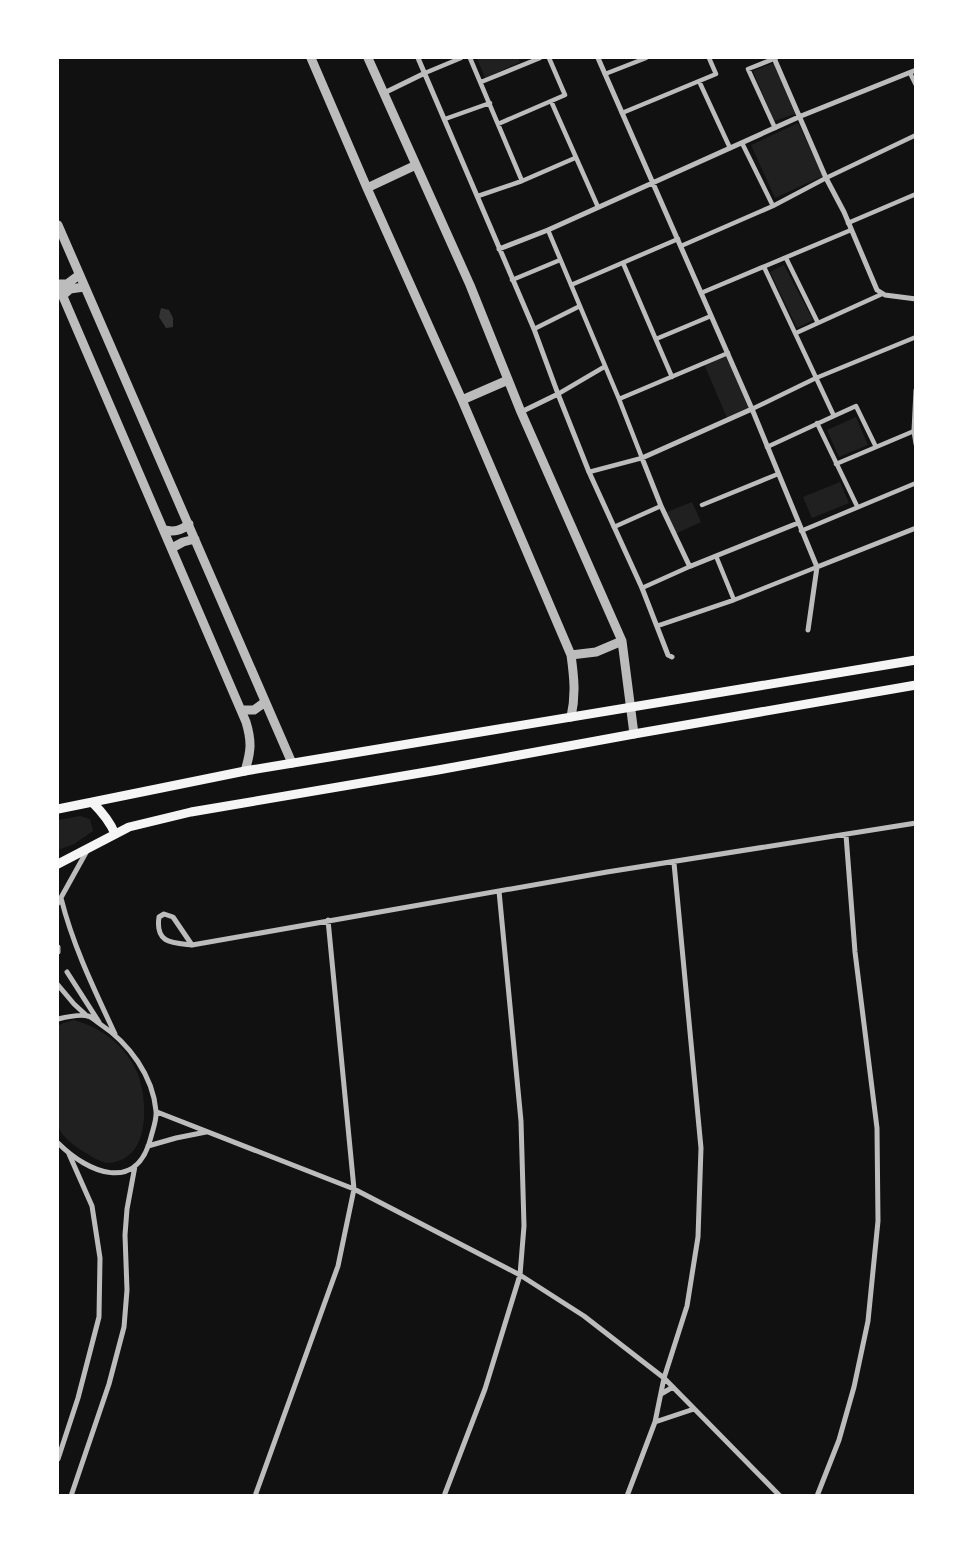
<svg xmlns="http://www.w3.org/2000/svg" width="973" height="1553" font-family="'Exo 2',sans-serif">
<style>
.green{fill:#202020}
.water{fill:#333}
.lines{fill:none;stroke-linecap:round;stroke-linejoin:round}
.pedestrian{stroke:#bcbcbc;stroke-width:4.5}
.minor{stroke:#bcbcbc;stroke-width:5}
.tertiary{stroke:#bcbcbc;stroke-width:9}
.secondary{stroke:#f5f5f5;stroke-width:9}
</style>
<rect width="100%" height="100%" fill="#111"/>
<!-- green -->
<path class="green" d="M 477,58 L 518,58 L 520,62 L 485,78 Z
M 774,63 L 795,114 L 774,121 L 753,71 Z
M 798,123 L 823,176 L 775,198 L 751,145 Z
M 784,265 L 813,320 L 797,328 L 770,272 Z
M 728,353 L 752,409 L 728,420 L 704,364 Z
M 856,417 L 868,445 L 839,457 L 827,430 Z
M 840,482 L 849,503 L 812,518 L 803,497 Z
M 692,502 L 701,522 L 675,534 L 667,512 Z
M 80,816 L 90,819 L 93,831 L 74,844 L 58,850 L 58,820 Z
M 74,1020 C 101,1027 126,1046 137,1072 C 147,1096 150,1146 123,1159 C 119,1161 113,1163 108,1163 C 100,1162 91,1156 84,1152 C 75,1146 60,1136 58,1125 C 56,1117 58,1107 58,1098 C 58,1074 57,1050 58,1026 L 63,1023 Z"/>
<!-- water -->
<path class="water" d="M 161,308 L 169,310 L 173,318 L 173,327 L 166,328 L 159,317 Z"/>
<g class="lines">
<!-- pedestrian -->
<path class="pedestrian" d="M 470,58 L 522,181
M 425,73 L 461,58
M 910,73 L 916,85
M 605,74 L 646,58
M 699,81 L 730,148
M 481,82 L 540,58
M 551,101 L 598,207
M 622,113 L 716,74 L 709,58
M 445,119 L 490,103
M 498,124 L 565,95 L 549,58
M 775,128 L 748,69 L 776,58
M 742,143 L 773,206
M 478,196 L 522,181 L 575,158
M 848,223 L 916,194
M 548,230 L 619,399 L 642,458 L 589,472
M 681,246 L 773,206 L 826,178 L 916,135
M 786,258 L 818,323
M 623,263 L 672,377
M 764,267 L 834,416 L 767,447
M 512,280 L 560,260
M 571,285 L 678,239
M 701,293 L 851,230
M 534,329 L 580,306
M 796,333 L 882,294
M 656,339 L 711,316
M 558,394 L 604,367
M 619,399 L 728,353
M 752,409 L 816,378 L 916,337
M 834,416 L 856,406 L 876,447
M 817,423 L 857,506
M 836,464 L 914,431
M 702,505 L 778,474
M 614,527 L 661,506
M 801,531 L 916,483
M 716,556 L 734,600
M 642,588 L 691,566
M 657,626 L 734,600 L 817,567"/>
<!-- minor -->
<path class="minor" d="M 418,58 L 534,329 L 558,394 L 589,472 L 642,588 L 668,655 L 672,657
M 598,58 L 752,409 L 817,567 L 808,630
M 774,58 L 826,178 L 844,212 L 877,290 L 885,295 L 916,299
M 384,93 L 425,73
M 499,249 L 548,230 L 801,116 L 916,70
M 916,390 L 914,431 L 916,444
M 752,409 L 642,458 L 661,506 L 689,565 L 691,566 L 798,523
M 521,412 L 558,394
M 817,567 L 916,528
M 61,898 C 73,946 94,989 115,1034
M 58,903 L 88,849
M 192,945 L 173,917 L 164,914 L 159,917 C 155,944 173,943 192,945 L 607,872 L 916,823
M 58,947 L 58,952
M 67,972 L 99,1022
M 58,985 L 74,1004 L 87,1016
M 58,1019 C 66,1017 79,1014 88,1016 C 92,1017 97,1022 100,1024 C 129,1043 153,1076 156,1111 C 157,1119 153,1129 151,1137 C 137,1194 88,1173 58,1143
M 157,1112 L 354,1189 L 520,1275 L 584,1316 L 664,1378 L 780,1496
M 148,1146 L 176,1138 L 206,1132
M 661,1394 L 673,1387
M 655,1422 L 694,1409
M 58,1459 L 78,1398 L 99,1317 L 100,1258 L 92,1206 L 69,1154
M 71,1496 L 109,1384 L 124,1327 L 127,1290 L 125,1235 L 127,1209 L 135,1166
M 255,1496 L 338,1266 L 354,1189 L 328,920
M 444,1496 L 485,1389 L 520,1275 L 524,1226 L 521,1121 L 499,891
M 627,1496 L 655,1422 L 664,1378 L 687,1306 L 698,1237 L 701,1148 L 674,863
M 817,1496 L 839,1440 L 854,1387 L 868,1321 L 878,1221 L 877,1128 L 855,952 L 846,835"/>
<!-- tertiary -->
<path class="tertiary" d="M 311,58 L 367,188 L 462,400 L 571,655 C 574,677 576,695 571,717
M 368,58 L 470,285 L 521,412 L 622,641 L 634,734
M 367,188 L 416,165
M 58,225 L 292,763
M 58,284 L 67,284 L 79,275
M 58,285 L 246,722 C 252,742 251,751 245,771
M 62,296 L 70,289 L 84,287
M 462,400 L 508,380
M 164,530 C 174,532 181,531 189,524
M 172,548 L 183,542 L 195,539
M 571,655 L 596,652 L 622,641
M 241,710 L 254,710 L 265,702"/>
<!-- secondary -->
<path class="secondary" d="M 92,802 C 102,812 110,821 115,834
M 58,809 L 245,771 L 916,660
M 58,864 L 129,827 L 191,812 L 438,770 L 634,734 L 916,685"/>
</g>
<!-- border -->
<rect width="973" height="1553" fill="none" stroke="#ffffff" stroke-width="118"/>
</svg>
